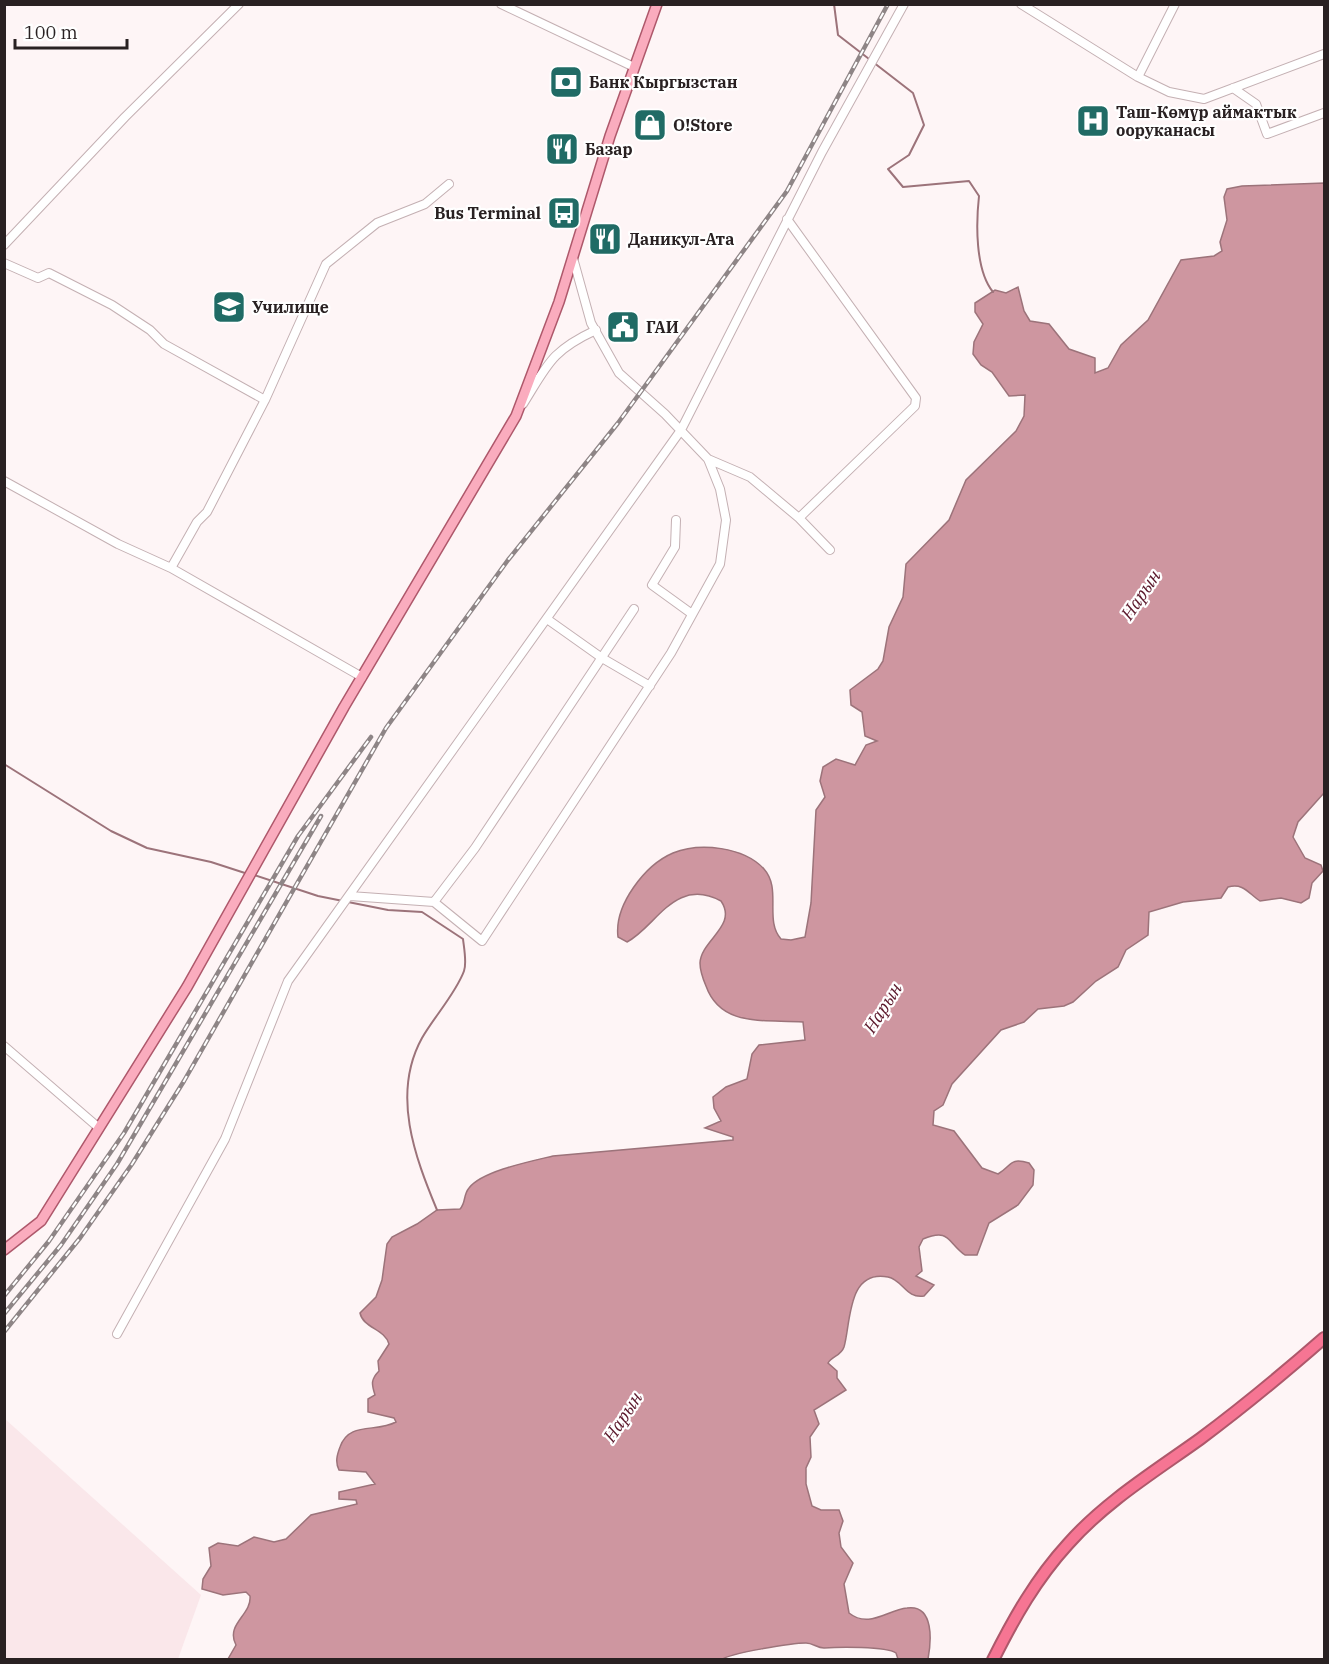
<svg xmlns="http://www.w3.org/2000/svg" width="1329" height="1664" font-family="'IBM Plex Serif',serif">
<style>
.built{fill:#fae7ea}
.water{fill:#ce96a0;stroke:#9c737a;stroke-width:1.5}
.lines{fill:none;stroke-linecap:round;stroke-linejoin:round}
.stream{stroke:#9c737a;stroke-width:2}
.minor-casing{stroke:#c4b0b3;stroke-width:10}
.major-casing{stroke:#ae586b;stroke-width:12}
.highway-casing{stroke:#ae586b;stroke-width:14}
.minor{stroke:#fff;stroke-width:8}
.major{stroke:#faacbe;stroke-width:9}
.highway{stroke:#f67593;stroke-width:10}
.rail-casing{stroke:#8e8586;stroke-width:4.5}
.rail{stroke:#fff;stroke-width:2;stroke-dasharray:7;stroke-linecap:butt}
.labels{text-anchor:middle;stroke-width:4.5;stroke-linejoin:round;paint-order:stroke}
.poi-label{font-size:16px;font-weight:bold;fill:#292122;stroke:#fff;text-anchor:start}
.water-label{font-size:18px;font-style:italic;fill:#5c192c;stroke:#fff}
</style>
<rect width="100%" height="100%" fill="#fef5f6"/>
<!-- built -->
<path class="built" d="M 5,1419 L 201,1595 L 178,1659 L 5,1659 Z"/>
<!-- water -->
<path class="water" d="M 1324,183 L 1324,793 L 1298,822 L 1293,837 L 1305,858 L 1321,865 L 1323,871 L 1312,883 L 1309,898 L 1301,903 L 1281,898 L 1260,901 C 1248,893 1244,883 1228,887 L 1221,898 L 1183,902 L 1149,912 L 1148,935 L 1126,950 L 1118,967 L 1096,981 L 1073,1002 L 1064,1006 L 1038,1009 L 1024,1022 L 1001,1030 L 952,1084 L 943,1105 L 934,1111 L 933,1125 L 954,1131 L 982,1168 L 998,1174 C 1012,1166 1009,1157 1029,1163 L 1034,1170 L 1033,1185 L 1018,1205 L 989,1223 L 977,1255 L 965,1255 C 947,1242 950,1228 923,1239 L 919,1247 L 922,1271 L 916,1276 L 934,1285 L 924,1296 C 906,1299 903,1280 888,1277 C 847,1269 851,1323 844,1347 C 841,1356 832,1356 828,1363 L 837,1371 L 837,1378 L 846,1390 L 814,1410 L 819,1424 L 810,1437 L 811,1457 L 806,1468 L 806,1484 L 812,1506 L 821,1510 L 839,1510 L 843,1521 L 839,1533 L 841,1547 L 853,1563 L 844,1584 L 849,1613 C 869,1629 887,1610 907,1608 C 935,1604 931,1643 928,1659 L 898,1659 L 896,1653 C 886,1646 837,1647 824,1648 C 817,1648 813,1643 806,1643 C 793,1643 729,1653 721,1660 L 228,1659 L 236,1645 C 225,1624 252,1615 250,1596 L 246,1592 L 223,1595 L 202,1589 L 203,1579 L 211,1566 L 209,1548 L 218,1543 L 238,1546 L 254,1537 L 274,1542 L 286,1539 L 311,1515 L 357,1504 L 356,1500 L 339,1499 L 339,1492 L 375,1484 L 366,1472 L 339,1470 C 335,1462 337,1455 340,1447 C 349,1421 376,1433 396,1422 L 394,1418 L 368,1412 L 368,1399 L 375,1395 C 372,1385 370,1380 379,1371 L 378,1361 L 389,1344 C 385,1329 363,1328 360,1313 L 376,1297 L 382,1280 L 387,1244 L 392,1237 L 417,1224 L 437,1210 L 460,1209 C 466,1203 463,1195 469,1188 C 482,1171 532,1161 553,1156 L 733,1140 L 733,1137 L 705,1128 L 721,1121 L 714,1108 L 713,1097 L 726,1087 L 747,1079 L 752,1054 L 759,1045 L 805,1040 L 803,1022 C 765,1019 721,1028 706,986 C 703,979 700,971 700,963 C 701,940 738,926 721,901 C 675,876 656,927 627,942 L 618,937 C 614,905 645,865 673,853 C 700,842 744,847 764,869 C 782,889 764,920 781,939 L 791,940 L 805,937 L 811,903 L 816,810 L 825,797 L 820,781 L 823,767 L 836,759 L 855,765 L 866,745 L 877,741 L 865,736 L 862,712 L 851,705 L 850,690 L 878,669 L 883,661 L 889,627 L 903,597 L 906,564 L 949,520 L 966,480 L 1016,431 L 1024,416 L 1025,395 L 1009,396 L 992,372 L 981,365 L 973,354 L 974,342 L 983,324 L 975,312 L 975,303 L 995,290 L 1006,293 L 1018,287 L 1024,311 L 1030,321 L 1049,324 L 1069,349 L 1095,358 L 1095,373 L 1108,368 L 1121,345 L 1148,320 L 1181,260 L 1214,256 L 1222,251 L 1220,242 L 1227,220 L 1224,197 L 1227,189 L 1242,186 Z"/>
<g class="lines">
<!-- stream -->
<path class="stream" d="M 834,4 L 838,35 L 913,93 L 924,125 L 909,155 L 888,169 L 903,187 L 969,181 L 979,196 C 976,223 975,270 993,292
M 4,764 L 111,831 L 147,848 L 211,862 L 248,874
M 254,875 L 318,896 L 388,910 L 422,912 L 463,939 C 464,948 467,963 464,971 C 456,993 434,1017 422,1038 C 391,1094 415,1157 437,1210"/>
<defs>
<path id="minor" d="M 501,4 L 634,67
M 1021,4 L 1138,77 L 1169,92 L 1204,99 L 1324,54
M 1138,77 L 1175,4
M 1233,88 L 1256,104 L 1267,134 L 1324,113
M 787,219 L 916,398 L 915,406 L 799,518
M 4,245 L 125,117 L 239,4
M 4,263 L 38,278 L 49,273 L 112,305 L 150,330 L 164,344 L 265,400
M 523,404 C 548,364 551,351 596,330
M 708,459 L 750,477 L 799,518 L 830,550
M 4,481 L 118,544 L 171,568 L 362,677
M 676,520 L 675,547 L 652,585 L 692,614
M 171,568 L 197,522 L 207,512 L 265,400 L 326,264 L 377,223 L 425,204 L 449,184
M 547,619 L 602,658 L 650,686
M 350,896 L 434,902 L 475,848 L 634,609
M 434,902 L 482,941 L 671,653 L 720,564 L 726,520 L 720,489 L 708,459 L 665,414 L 619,373 L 591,323 L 573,258
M 4,1046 L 99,1128
M 117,1334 L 225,1139 L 288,981 L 681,430 L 822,152 L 904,4"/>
<path id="major" d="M 4,1250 L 41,1221 L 187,987 L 344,707 L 516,416 L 559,302 L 610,136 L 657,4"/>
<path id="highway" d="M 993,1660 C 1014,1618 1036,1579 1068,1544 C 1105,1502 1154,1472 1200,1439 C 1243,1407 1284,1373 1324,1338"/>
</defs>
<!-- minor casing -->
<use href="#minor" class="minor-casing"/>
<!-- major casing -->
<use href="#major" class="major-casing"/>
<!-- highway casing -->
<use href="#highway" class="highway-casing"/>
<!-- minor -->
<use href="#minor" class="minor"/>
<!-- major -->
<use href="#major" class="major"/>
<!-- highway -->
<use href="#highway" class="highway"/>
<defs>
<path id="rail" d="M 4,1296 L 49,1241 L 124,1133 L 298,836 L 371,737
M 4,1314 L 61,1245 L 117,1164 L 321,816
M 4,1332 L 80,1238 L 132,1164 L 184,1081 L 386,728 L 508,560 L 618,423 L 787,191 L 888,4"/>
</defs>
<!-- rail casing -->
<use href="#rail" class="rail-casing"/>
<!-- rail -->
<use href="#rail" class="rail"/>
</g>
<!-- icons -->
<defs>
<symbol id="bank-square" viewBox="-11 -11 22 22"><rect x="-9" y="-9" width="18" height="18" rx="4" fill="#206b65" stroke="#fff"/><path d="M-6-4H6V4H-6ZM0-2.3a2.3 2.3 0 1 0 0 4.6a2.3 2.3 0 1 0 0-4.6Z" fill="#fff"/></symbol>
<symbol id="hospital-square" viewBox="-11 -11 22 22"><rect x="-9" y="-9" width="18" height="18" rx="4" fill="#206b65" stroke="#fff"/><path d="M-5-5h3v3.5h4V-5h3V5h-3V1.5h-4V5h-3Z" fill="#fff"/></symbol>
<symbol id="shop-square" viewBox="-11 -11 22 22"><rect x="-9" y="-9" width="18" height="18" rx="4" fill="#206b65" stroke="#fff"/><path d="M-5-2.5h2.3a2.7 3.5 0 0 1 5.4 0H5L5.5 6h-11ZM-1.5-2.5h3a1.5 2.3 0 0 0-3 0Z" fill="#fff"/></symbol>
<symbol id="restaurant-square" viewBox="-11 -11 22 22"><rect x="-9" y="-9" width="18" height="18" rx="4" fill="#206b65" stroke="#fff"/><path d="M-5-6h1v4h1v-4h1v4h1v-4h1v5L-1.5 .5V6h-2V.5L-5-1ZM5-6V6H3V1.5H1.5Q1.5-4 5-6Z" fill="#fff"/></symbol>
<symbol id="bus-square" viewBox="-11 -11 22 22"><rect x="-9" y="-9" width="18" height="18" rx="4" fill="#206b65" stroke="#fff"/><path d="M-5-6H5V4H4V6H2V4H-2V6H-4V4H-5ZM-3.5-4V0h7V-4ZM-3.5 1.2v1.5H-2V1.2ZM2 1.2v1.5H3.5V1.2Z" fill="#fff"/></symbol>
<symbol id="school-square" viewBox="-11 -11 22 22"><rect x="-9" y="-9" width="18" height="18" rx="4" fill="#206b65" stroke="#fff"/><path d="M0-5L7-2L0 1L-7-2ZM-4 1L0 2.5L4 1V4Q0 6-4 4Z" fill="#fff"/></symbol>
<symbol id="civic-square" viewBox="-11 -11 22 22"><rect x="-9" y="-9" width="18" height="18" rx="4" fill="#206b65" stroke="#fff"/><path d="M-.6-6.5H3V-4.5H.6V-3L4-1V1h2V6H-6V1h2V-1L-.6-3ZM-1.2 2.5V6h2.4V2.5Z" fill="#fff"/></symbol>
</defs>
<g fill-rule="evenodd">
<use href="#bank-square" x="547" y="63" width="38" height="38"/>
<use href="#hospital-square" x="1074" y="102" width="38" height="38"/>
<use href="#shop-square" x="631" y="106" width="38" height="38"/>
<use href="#restaurant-square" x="543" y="130" width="38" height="38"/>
<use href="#bus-square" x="545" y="194" width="38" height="38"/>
<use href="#restaurant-square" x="586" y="220" width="38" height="38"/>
<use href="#school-square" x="210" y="288" width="38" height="38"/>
<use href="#civic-square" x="604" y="308" width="38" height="38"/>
</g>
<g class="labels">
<!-- poi labels -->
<g class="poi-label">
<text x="589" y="88">Банк Кыргызстан</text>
<text x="1116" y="118">Таш-Көмүр аймактык<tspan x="1116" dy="18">ооруканасы</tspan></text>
<text x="673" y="131">O!Store</text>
<text x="585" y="155">Базар</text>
<text x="541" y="219" text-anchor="end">Bus Terminal</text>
<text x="628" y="245">Даникул-Ата</text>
<text x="252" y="313">Училище</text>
<text x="646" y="333">ГАИ</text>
</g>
<!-- water labels -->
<g class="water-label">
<text transform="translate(1141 595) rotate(-56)" y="6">Нарын</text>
<text transform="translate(883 1008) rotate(-58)" y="6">Нарын</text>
<text transform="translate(623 1417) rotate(-57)" y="6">Нарын</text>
</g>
</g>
<!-- border -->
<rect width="1329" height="1664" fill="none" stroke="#292122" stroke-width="12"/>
<!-- scale -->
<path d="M15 39v9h112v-9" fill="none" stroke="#292122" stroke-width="3"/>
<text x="24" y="39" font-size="18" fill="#292122" stroke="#ffffff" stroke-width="4.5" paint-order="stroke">100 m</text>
</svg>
